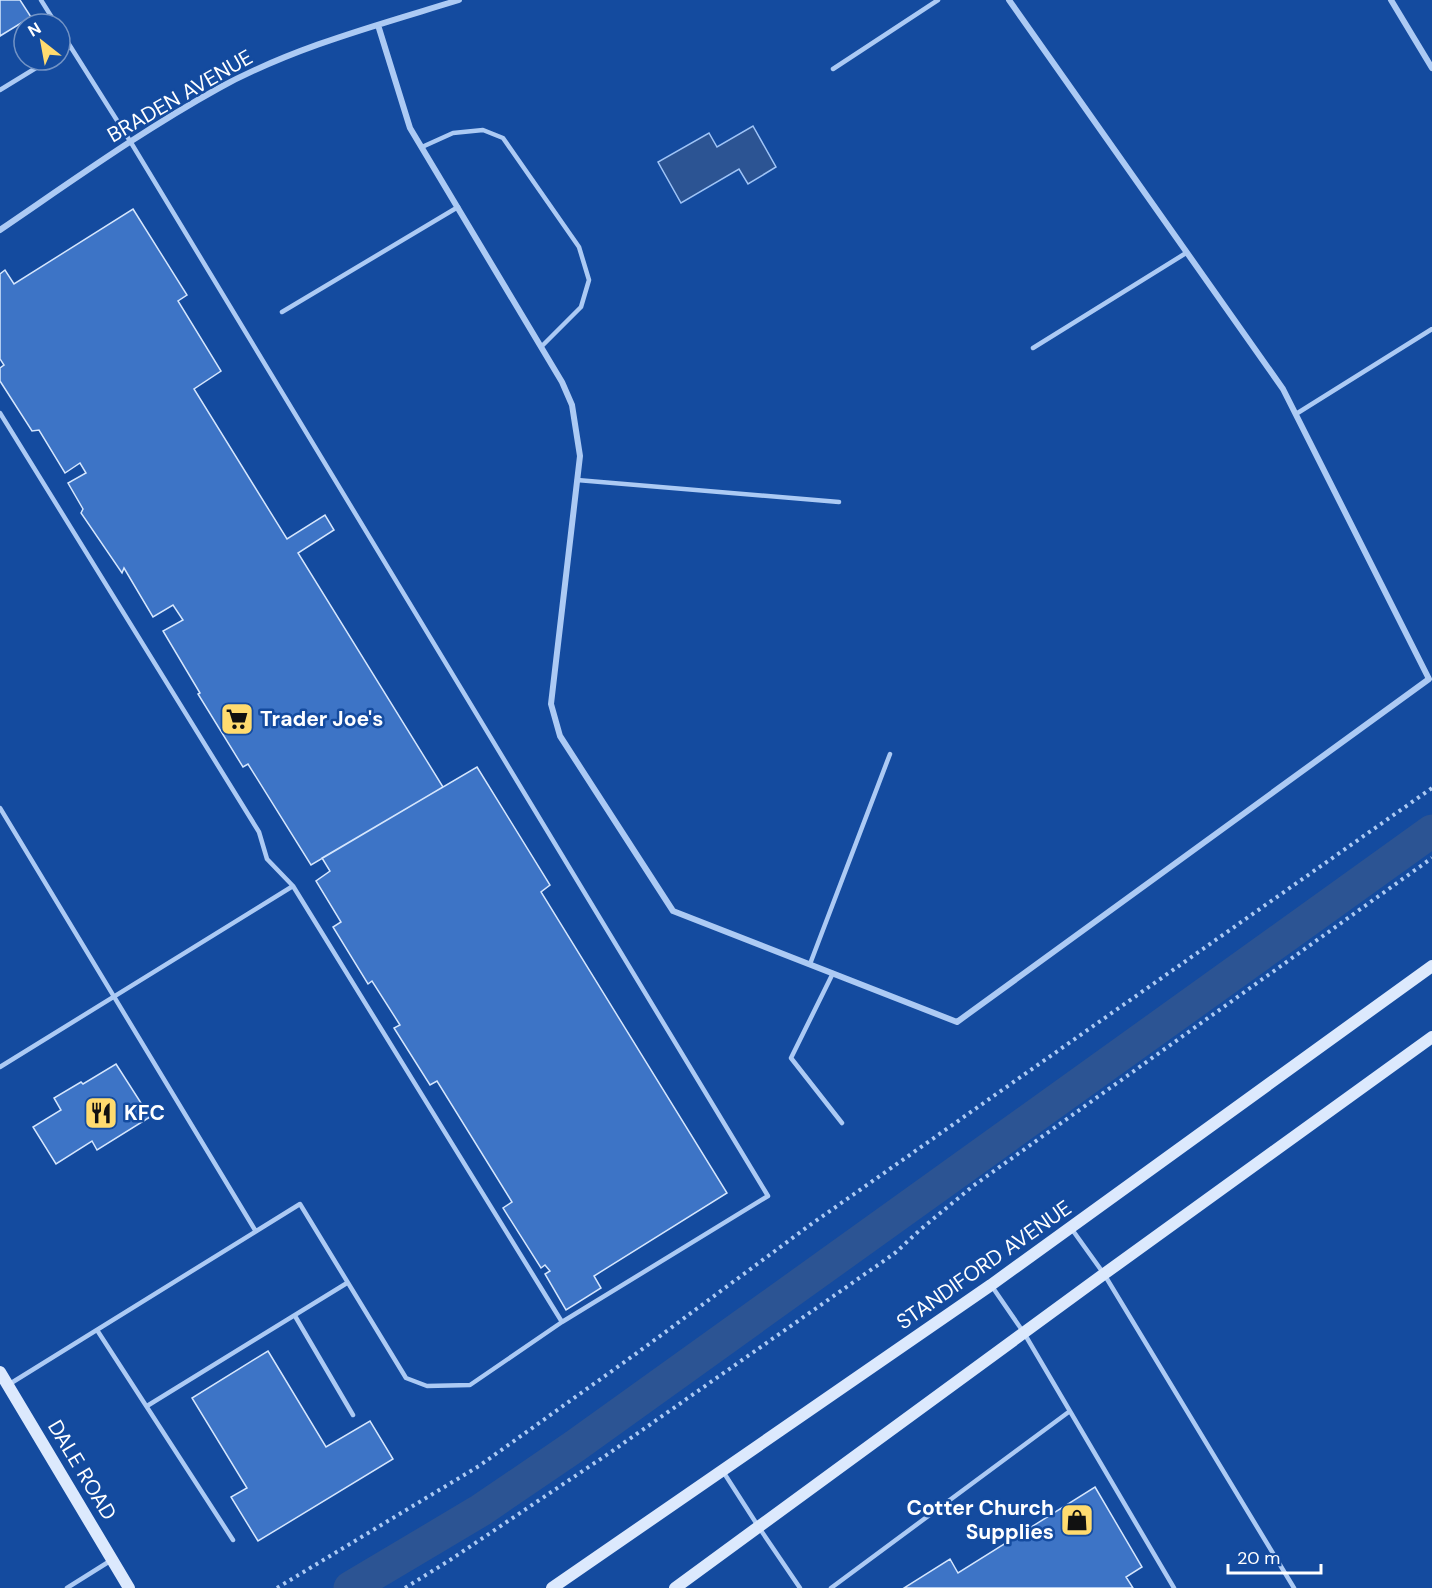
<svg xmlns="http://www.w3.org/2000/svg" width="1432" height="1588" font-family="'DM Sans',sans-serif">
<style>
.water{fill:#2c5493;stroke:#9fc4f7;stroke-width:1.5}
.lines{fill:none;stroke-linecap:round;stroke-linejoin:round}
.canal{stroke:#2c5493;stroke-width:33}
.building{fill:#3d74c6;stroke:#d5e6fd;stroke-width:1.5}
.path{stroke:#accaf4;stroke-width:4;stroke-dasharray:3 4.5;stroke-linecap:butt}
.service{stroke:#accaf4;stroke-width:4.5}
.minor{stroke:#accaf4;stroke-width:6}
.secondary{stroke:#dce9fd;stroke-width:12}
.labels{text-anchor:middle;stroke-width:5;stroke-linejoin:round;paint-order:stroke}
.street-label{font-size:21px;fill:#fff;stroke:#144b9f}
.poi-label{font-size:21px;font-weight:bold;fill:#fff;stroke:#144b9f;text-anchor:start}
</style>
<rect width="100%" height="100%" fill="#144b9f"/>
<!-- water -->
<path class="water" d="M 753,126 L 776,167 L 748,184 L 739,169 L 681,203 L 658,162 L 709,133 L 717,147 Z"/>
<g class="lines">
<!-- canal -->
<path class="canal" d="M 350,1588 L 481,1510 L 575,1446 L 1432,831"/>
</g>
<!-- building -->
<path class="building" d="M 0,0 L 20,0 L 31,17 L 0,36 Z
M 133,209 L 187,295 L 178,301 L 221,371 L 194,389 L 287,539 L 325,515 L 334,530 L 298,553 L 443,787 L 311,865 L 248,764 L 243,767 L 198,694 L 200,693 L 163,631 L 183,620 L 173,605 L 153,617 L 124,568 L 122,573 L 81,513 L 83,509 L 68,483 L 86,473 L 80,463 L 65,473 L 39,430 L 32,431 L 0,381 L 0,368 L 4,365 L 0,359 L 0,274 L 5,270 L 14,284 Z
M 477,767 L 550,885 L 541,892 L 727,1193 L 594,1276 L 601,1288 L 566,1310 L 545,1274 L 550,1271 L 545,1265 L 541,1268 L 503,1208 L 512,1202 L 437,1081 L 430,1085 L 394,1028 L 400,1025 L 372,981 L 368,984 L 333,927 L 341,922 L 316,881 L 330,871 L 322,858 Z
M 116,1064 L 150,1117 L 97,1150 L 92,1141 L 56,1164 L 33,1127 L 61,1110 L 54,1098 L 81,1082 L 83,1084 Z
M 268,1351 L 326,1447 L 370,1421 L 393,1459 L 258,1541 L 231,1497 L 247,1488 L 192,1398 Z
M 1095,1487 L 1142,1567 L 1126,1577 L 1133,1588 L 904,1588 L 950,1559 L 958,1573 Z"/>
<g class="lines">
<!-- path -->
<path class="path" d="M 277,1588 L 479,1466 L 637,1353 L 810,1225 L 1432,788
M 405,1588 L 450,1560 L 608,1454 L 895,1253 L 921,1229 L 973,1186 L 1432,858"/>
<!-- service -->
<path class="service" d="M 41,0 L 56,24
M 60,53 L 70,47
M 833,69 L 938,0
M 0,90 L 49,60
M 422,147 L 453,133 L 483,130 L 503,138 L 579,247 L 589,280 L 581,307 L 541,347
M 282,312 L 458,207
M 1033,348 L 1186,253
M 0,413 L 259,832 L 267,859 L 293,886 L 562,1322
M 1296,414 L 1432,329
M 577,480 L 839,502
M 0,808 L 255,1230
M 810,964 L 890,754
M 833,973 L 791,1058 L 842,1123
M 0,1067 L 293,886
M 1071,1228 L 1104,1274 L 1294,1588
M 991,1285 L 1024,1333 L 1174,1588
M 295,1316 L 353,1415
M 97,1330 L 233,1540
M 8,1385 L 300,1204 L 406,1378 L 427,1386 L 470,1385 L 562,1322 L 768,1196 L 130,141 L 60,30
M 147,1406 L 347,1283
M 724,1473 L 758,1526 L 800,1588
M 67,1588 L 110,1561
M 831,1588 L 1070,1411"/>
<!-- minor -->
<path class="minor" d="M 1391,0 L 1432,68
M 378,25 L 410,128 L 562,382 L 572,405 L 580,456 L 551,704 L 560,736 L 673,911 L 957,1022 L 1429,679 L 1283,389 L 1009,0
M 0,230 C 72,181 143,130 219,88 C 294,47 378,25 459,0"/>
<!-- secondary -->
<path class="secondary" d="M 0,1372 L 129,1588
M 552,1588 L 991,1285 L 1432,966
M 675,1588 L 1104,1274 L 1432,1037"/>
</g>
<!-- icons -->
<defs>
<symbol id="supermarket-square" viewBox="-11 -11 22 22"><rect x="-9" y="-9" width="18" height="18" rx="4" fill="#ffdb6f" stroke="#144b9f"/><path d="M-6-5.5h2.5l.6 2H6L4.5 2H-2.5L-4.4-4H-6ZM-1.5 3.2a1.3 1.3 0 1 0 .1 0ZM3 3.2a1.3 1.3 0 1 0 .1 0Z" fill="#111"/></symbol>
<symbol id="restaurant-square" viewBox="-11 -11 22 22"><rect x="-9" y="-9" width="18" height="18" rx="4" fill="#ffdb6f" stroke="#144b9f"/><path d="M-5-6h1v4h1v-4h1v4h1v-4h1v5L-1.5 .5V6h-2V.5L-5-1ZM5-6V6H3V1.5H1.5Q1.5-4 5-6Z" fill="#111"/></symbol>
<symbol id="shop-square" viewBox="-11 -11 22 22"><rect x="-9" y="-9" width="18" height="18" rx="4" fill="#ffdb6f" stroke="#144b9f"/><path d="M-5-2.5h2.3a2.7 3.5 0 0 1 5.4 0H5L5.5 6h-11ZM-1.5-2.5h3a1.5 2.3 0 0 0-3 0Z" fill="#111"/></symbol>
</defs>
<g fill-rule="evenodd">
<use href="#supermarket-square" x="218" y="700" width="38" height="38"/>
<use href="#restaurant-square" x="82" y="1094" width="38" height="38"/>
<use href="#shop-square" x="1058" y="1501" width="38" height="38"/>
</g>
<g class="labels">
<!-- street labels -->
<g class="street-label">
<text transform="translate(180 96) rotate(-30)" y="7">BRADEN AVENUE</text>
<text transform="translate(984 1265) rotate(-35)" y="7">STANDIFORD AVENUE</text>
<text transform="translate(82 1470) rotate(59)" y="7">DALE ROAD</text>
</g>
<!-- poi labels -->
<g class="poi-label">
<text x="260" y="726">Trader Joe's</text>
<text x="124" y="1120">KFC</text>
<text x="1054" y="1515" text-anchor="end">Cotter Church<tspan x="1054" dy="24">Supplies</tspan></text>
</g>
</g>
<!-- north arrow -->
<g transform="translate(42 42) rotate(329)"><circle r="28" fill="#144b9f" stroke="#7293c5" stroke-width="1.5"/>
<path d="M0-4.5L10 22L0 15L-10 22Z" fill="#ffdb6f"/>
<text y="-9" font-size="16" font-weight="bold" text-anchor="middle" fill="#ffffff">N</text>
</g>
<!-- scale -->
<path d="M1228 1564v9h93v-9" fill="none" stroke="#ffffff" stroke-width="3"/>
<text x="1237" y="1564" font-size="18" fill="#ffffff" stroke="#144b9f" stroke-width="4.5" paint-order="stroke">20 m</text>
</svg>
